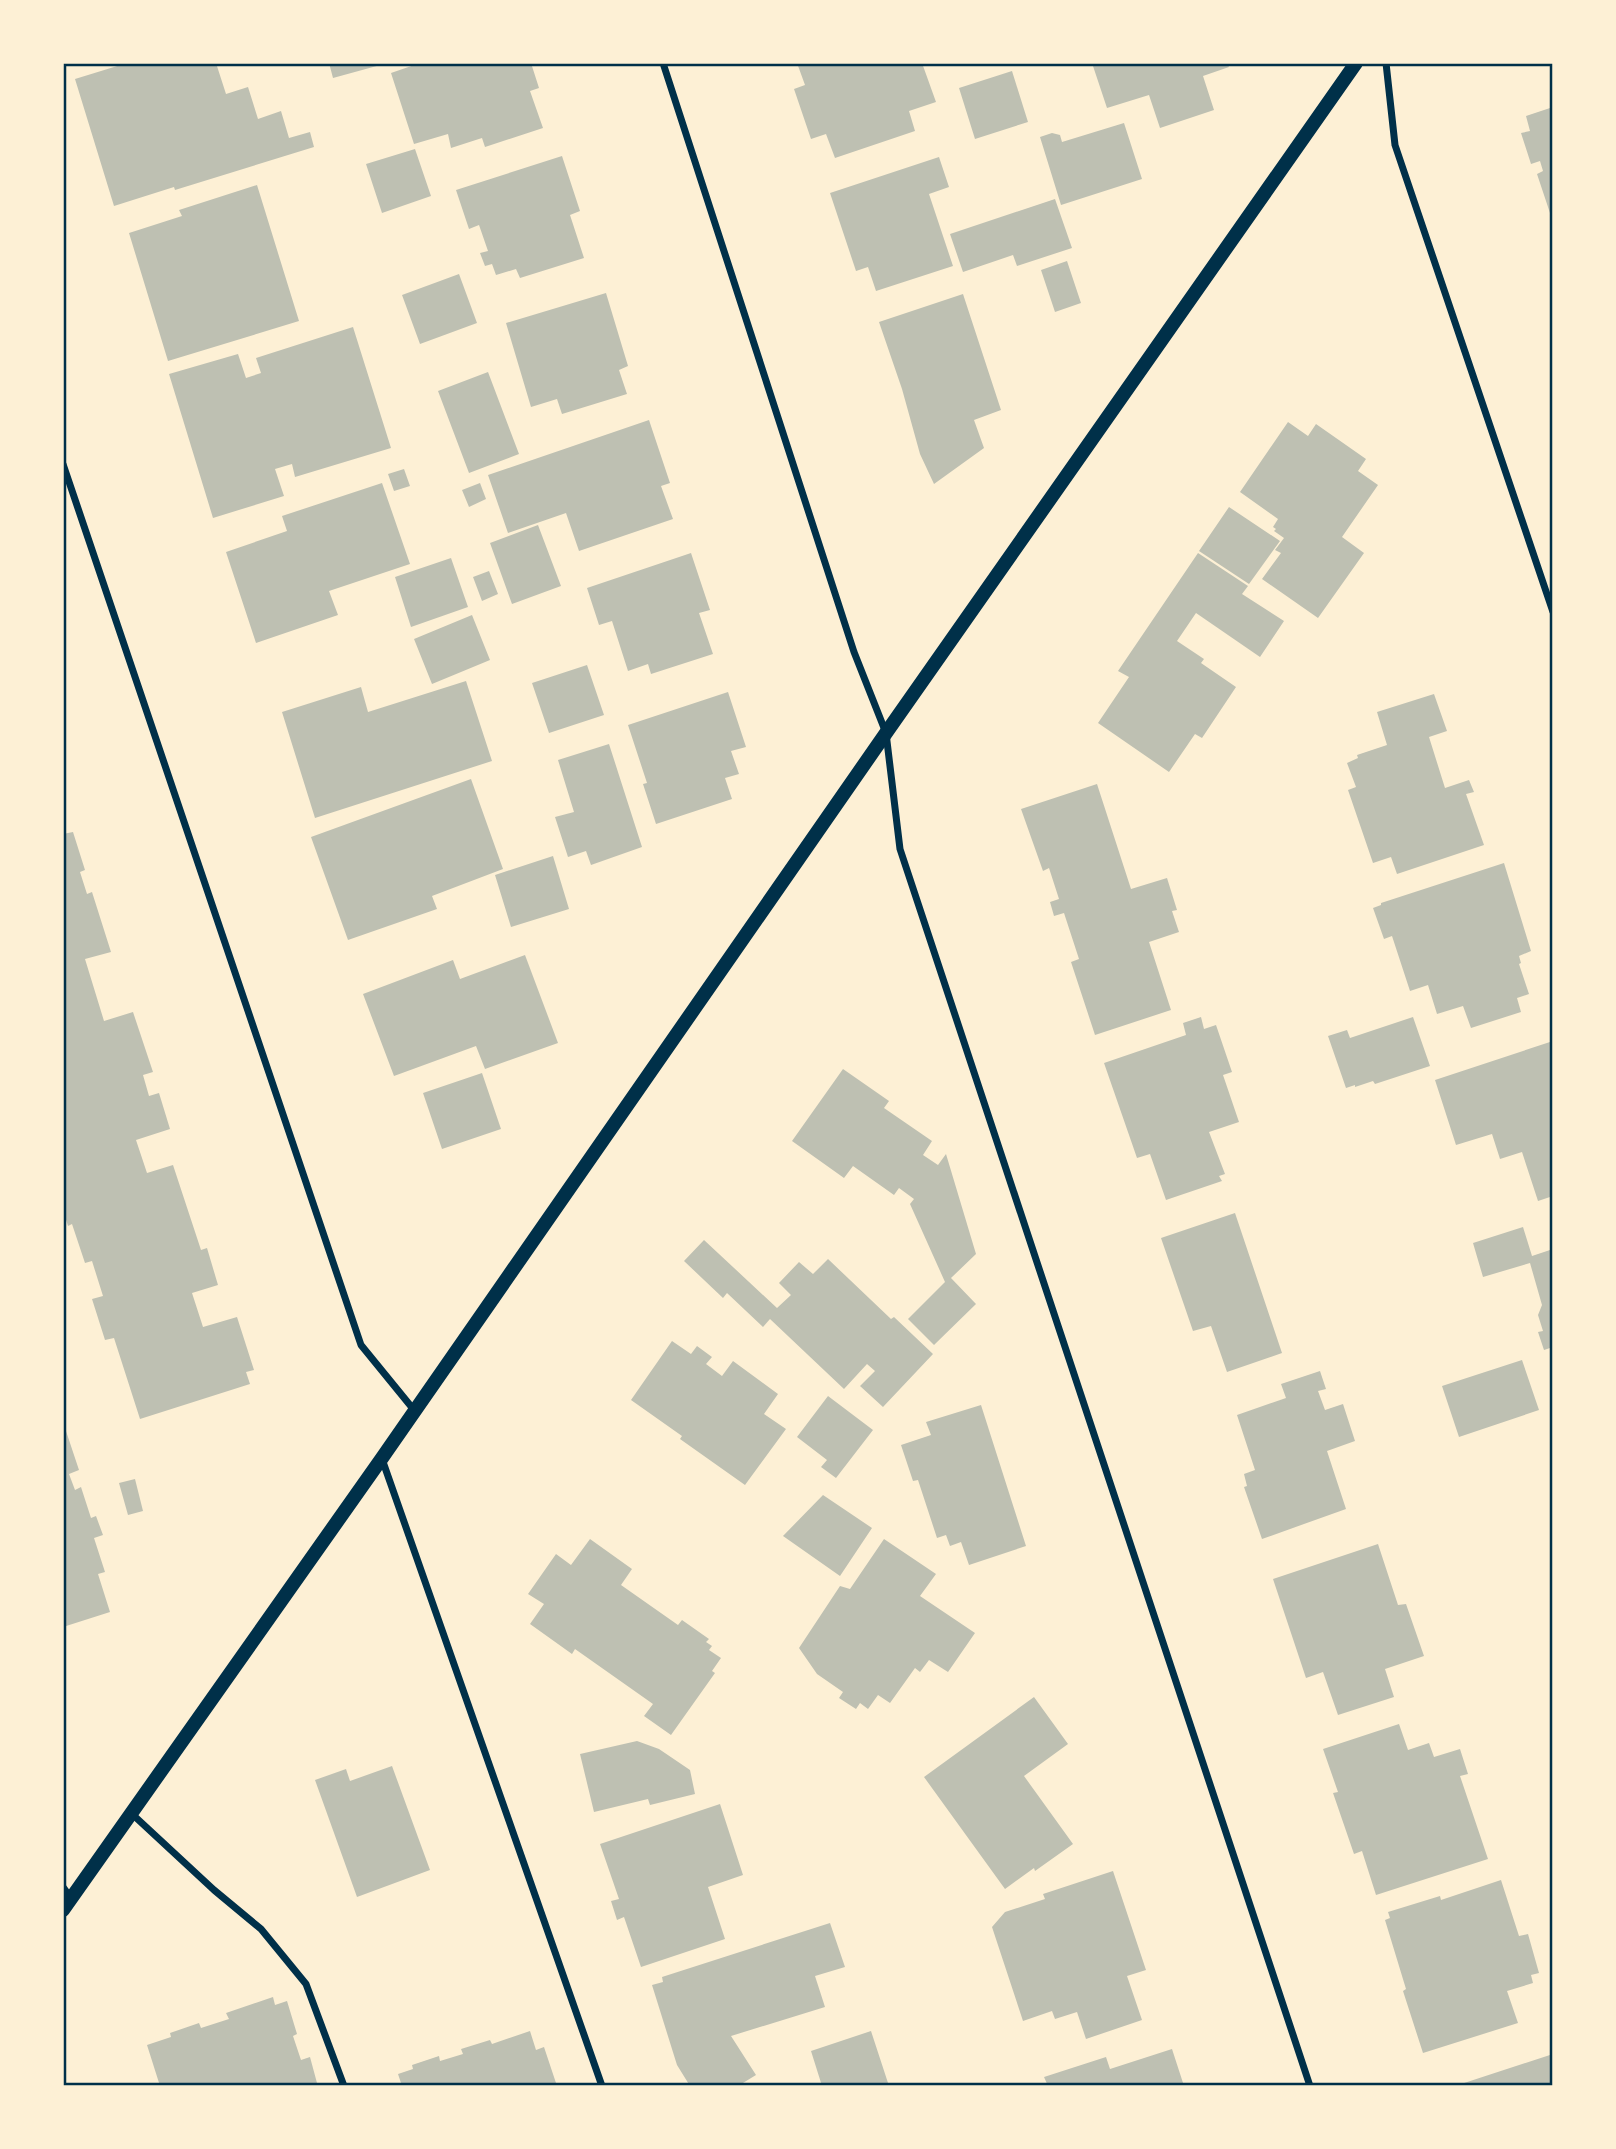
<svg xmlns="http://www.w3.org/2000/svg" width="1616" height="2149" font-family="'Fira Sans',sans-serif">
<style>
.building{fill:#bec0b2}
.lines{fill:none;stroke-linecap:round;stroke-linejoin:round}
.minor{stroke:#003049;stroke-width:7}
.secondary{stroke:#003049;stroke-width:14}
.neatline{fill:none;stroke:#003049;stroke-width:2.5}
</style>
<rect width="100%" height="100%" fill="#fdf0d5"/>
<!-- building -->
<path class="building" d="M 127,63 L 216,63 L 226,94 L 248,87 L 258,119 L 281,111 L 289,138 L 310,132 L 314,147 L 175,190 L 174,187 L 114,206 L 75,79 Z
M 329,63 L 384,63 L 384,64 L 333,78 Z
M 420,63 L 531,63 L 539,88 L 530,91 L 543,128 L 485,147 L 482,138 L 451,148 L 448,134 L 414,144 L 391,73 Z
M 797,63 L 922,63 L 936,102 L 909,111 L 915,131 L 835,158 L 826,134 L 811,139 L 794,89 L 805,85 Z
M 1092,63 L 1227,63 L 1229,67 L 1203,76 L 1214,110 L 1160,128 L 1149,95 L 1107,108 Z
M 1012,71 L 1028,122 L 975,139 L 959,88 Z
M 1553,107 L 1553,222 L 1537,174 L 1543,171 L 1540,161 L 1531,164 L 1521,133 L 1530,131 L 1526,116 Z
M 1124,123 L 1142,179 L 1061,205 L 1040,137 L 1052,133 L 1060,135 L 1062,142 Z
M 415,149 L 431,196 L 382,213 L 366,164 Z
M 562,156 L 580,211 L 570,215 L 584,258 L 520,278 L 516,269 L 496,275 L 492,264 L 485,266 L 480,253 L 488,251 L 479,225 L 469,229 L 456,190 Z
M 939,157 L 949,187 L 929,194 L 953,266 L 876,291 L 868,267 L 856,271 L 830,193 Z
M 257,185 L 299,321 L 168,361 L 129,233 L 182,216 L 179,210 Z
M 1055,199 L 1072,248 L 1017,266 L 1013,255 L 963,272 L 950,234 Z
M 1067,261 L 1081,303 L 1055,312 L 1041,270 Z
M 459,274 L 477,323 L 420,344 L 402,295 Z
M 606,293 L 628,366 L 619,370 L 627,394 L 562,414 L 557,399 L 531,407 L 506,323 Z
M 963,294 L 1001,410 L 974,420 L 984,448 L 934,484 L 920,454 L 902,389 L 879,322 Z
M 353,327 L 391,448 L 295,477 L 292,464 L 275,469 L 284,496 L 213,518 L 169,374 L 238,354 L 246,378 L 261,373 L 256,358 Z
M 488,372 L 519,454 L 469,473 L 438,391 Z
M 649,420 L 670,483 L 661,486 L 673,519 L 579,551 L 566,513 L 508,533 L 488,475 Z
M 1288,422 L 1308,436 L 1316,424 L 1366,459 L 1358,471 L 1378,485 L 1342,537 L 1364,553 L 1318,618 L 1262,579 L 1281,553 L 1275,550 L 1284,538 L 1274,531 L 1276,529 L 1273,527 L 1278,519 L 1240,492 Z
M 404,469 L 410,486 L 394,491 L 388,474 Z
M 382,483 L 410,564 L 329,591 L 338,615 L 256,643 L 226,552 L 287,531 L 282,516 Z
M 480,483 L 486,499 L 469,507 L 462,490 Z
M 1229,507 L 1280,541 L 1249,584 L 1199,551 Z
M 538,525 L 561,586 L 512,604 L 490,543 Z
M 691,553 L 710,610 L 699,613 L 713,654 L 651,674 L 648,664 L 628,671 L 612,621 L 599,625 L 587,588 Z
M 1198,553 L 1248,586 L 1242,594 L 1284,621 L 1260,657 L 1196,613 L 1177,641 L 1204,659 L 1201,663 L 1236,687 L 1202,738 L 1195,734 L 1169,772 L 1098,723 L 1129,677 L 1118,671 Z
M 451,558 L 468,607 L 411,627 L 395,577 Z
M 489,571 L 498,594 L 482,601 L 473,577 Z
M 472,615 L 490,660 L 432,684 L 414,639 Z
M 587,665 L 604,715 L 549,733 L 532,683 Z
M 466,681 L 492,761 L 315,818 L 282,712 L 361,687 L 368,712 Z
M 728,692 L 746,747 L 731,751 L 739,774 L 725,778 L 732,799 L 656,824 L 643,784 L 647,783 L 628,725 Z
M 1434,694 L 1447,731 L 1429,737 L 1445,788 L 1469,780 L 1474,792 L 1466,794 L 1484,845 L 1397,874 L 1391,857 L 1373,863 L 1348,790 L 1356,787 L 1347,763 L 1358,758 L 1357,755 L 1387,745 L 1377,712 Z
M 609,744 L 642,847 L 591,865 L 586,851 L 568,857 L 555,817 L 574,812 L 558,760 Z
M 471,779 L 503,869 L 432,896 L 437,909 L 348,940 L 311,837 Z
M 1097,784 L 1131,889 L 1167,878 L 1177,910 L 1172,911 L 1179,932 L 1149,942 L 1171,1010 L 1095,1035 L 1071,962 L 1079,959 L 1064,913 L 1054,916 L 1050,902 L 1059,899 L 1049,868 L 1043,871 L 1021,809 Z
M 73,832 L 85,870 L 80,872 L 87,894 L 92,892 L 111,952 L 85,959 L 104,1021 L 133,1012 L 153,1072 L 143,1075 L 149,1096 L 159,1093 L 170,1129 L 136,1140 L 147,1173 L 173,1165 L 201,1250 L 207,1248 L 218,1285 L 192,1293 L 203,1327 L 237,1317 L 254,1370 L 246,1372 L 250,1384 L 140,1419 L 114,1338 L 105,1340 L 92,1299 L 103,1296 L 92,1261 L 85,1263 L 72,1224 L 68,1226 L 63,1210 L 63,834 Z
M 553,856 L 569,909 L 511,927 L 495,875 Z
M 1504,863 L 1531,951 L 1519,956 L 1521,963 L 1519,964 L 1529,994 L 1517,998 L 1521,1012 L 1471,1028 L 1463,1006 L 1437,1014 L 1428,985 L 1410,991 L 1392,936 L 1384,939 L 1373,908 L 1381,905 L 1381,903 Z
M 525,955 L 558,1043 L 485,1069 L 476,1046 L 394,1076 L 363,994 L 453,960 L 460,979 Z
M 1201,1017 L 1204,1029 L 1216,1025 L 1232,1072 L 1223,1075 L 1239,1122 L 1209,1132 L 1225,1174 L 1219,1176 L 1222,1181 L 1166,1200 L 1150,1154 L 1137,1158 L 1104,1063 L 1186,1035 L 1183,1023 Z
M 1413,1017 L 1430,1066 L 1375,1084 L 1373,1081 L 1355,1087 L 1355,1085 L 1346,1088 L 1328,1036 L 1347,1030 L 1350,1038 Z
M 1553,1041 L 1553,1196 L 1538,1201 L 1522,1152 L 1500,1159 L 1492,1134 L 1456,1145 L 1435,1080 Z
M 843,1069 L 889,1101 L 884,1108 L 932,1141 L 923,1155 L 938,1165 L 946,1154 L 976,1254 L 951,1278 L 976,1304 L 934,1345 L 908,1319 L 945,1282 L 910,1204 L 914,1199 L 899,1188 L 894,1195 L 853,1166 L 844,1178 L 792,1141 Z
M 482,1073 L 501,1129 L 442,1149 L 423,1093 Z
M 1235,1213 L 1282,1353 L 1227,1372 L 1211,1326 L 1193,1331 L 1161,1238 Z
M 1523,1227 L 1532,1256 L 1553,1249 L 1553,1354 L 1550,1348 L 1544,1350 L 1538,1332 L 1543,1331 L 1538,1315 L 1542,1305 L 1530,1263 L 1483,1277 L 1473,1243 Z
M 704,1240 L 777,1308 L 791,1295 L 779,1283 L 799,1262 L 813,1274 L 828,1259 L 891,1319 L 894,1317 L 933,1354 L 883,1407 L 860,1386 L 875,1371 L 867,1364 L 844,1389 L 770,1319 L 763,1327 L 727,1293 L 723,1298 L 684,1261 Z
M 672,1341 L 691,1354 L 697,1346 L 712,1357 L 706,1364 L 722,1376 L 733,1361 L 778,1394 L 764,1414 L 786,1429 L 745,1485 L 680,1439 L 682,1436 L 631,1400 Z
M 1522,1360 L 1539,1410 L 1459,1437 L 1442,1386 Z
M 1320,1371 L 1326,1389 L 1318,1391 L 1325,1410 L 1343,1404 L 1355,1441 L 1327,1451 L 1346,1509 L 1262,1539 L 1244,1487 L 1247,1486 L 1244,1474 L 1255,1470 L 1237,1415 L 1286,1398 L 1281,1384 Z
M 828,1396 L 873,1430 L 836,1478 L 821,1467 L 827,1460 L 797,1437 Z
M 981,1405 L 1026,1546 L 969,1565 L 961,1542 L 950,1546 L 946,1535 L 937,1538 L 918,1480 L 913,1481 L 901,1445 L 931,1435 L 926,1422 Z
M 63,1422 L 79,1470 L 69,1474 L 75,1490 L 81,1487 L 91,1518 L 96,1516 L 103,1535 L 94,1538 L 105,1572 L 98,1574 L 110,1612 L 63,1627 Z
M 135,1479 L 143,1511 L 128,1515 L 119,1483 Z
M 823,1495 L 872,1528 L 840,1576 L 783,1536 Z
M 590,1539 L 632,1569 L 621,1585 L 678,1625 L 682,1620 L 709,1639 L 706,1642 L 712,1646 L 709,1650 L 721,1658 L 712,1671 L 715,1673 L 671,1735 L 644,1716 L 653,1704 L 575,1649 L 572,1654 L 530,1624 L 544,1604 L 528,1594 L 556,1554 L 571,1565 Z
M 884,1539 L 936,1574 L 920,1596 L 975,1633 L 948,1672 L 929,1660 L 920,1672 L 915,1668 L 890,1703 L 878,1695 L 868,1709 L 860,1703 L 856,1709 L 839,1698 L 843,1692 L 817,1674 L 799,1648 L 840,1586 L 850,1589 Z
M 1378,1544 L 1398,1605 L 1406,1604 L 1424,1656 L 1385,1669 L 1394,1697 L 1338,1715 L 1323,1672 L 1306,1678 L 1273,1579 Z
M 1034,1697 L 1068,1744 L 1024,1776 L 1073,1844 L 1035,1871 L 1034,1868 L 1005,1889 L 924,1777 Z
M 1399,1724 L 1408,1750 L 1429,1743 L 1434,1757 L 1460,1749 L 1468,1774 L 1460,1776 L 1488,1859 L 1376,1895 L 1362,1851 L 1354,1854 L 1333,1793 L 1338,1792 L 1323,1749 Z
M 637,1741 L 659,1749 L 690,1770 L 695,1794 L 650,1805 L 648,1799 L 594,1812 L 580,1754 Z
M 392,1766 L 430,1870 L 357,1897 L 315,1780 L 346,1769 L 350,1781 Z
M 720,1804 L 743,1875 L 708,1887 L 725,1939 L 641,1967 L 624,1917 L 617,1920 L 611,1901 L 619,1899 L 600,1844 Z
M 1113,1871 L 1146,1970 L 1127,1976 L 1142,2020 L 1086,2039 L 1077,2012 L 1055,2019 L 1052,2011 L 1023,2021 L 992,1927 L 1005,1912 L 1045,1899 L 1043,1894 Z
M 1501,1880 L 1519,1936 L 1528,1934 L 1539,1973 L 1531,1975 L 1533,1983 L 1507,1991 L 1518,2023 L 1423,2053 L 1403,1991 L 1406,1989 L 1385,1920 L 1390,1918 L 1388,1912 L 1440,1896 L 1441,1900 Z
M 830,1923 L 845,1967 L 815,1976 L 825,2007 L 731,2036 L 756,2075 L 738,2086 L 690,2086 L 677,2065 L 652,1985 L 663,1982 L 662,1977 Z
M 273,1997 L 275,2005 L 287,2001 L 297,2034 L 293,2036 L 301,2060 L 310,2057 L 317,2083 L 314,2084 L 315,2086 L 160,2086 L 147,2045 L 171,2037 L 170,2033 L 199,2023 L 201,2028 L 229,2019 L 226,2013 Z
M 530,2031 L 536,2050 L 544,2047 L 557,2086 L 402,2086 L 398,2074 L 413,2069 L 412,2065 L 439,2056 L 440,2061 L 463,2054 L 461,2049 L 490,2040 L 492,2044 Z
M 871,2031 L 889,2086 L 822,2086 L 811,2051 Z
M 1172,2049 L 1184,2086 L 1048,2086 L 1044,2077 L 1106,2057 L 1110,2069 Z
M 1553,2054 L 1553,2086 L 1458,2086 L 1458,2085 Z"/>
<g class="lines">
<!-- minor -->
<path class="minor" d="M 663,63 L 854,652 L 886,733 L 900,849 L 1310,2086
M 1386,63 L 1395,145 L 1553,612
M 63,464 L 361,1345 L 414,1410
M 382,1459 L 602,2086
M 131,1813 L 214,1890 L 261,1929 L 306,1984 L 344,2086
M 63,1887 L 71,1898"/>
<!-- secondary -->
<path class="secondary" d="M 63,1910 L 382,1458 L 886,733 L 1356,63"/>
</g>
<!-- border -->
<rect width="1616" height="2149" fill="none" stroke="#fdf0d5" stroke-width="130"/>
<rect x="65" y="65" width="1486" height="2019" class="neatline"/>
</svg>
